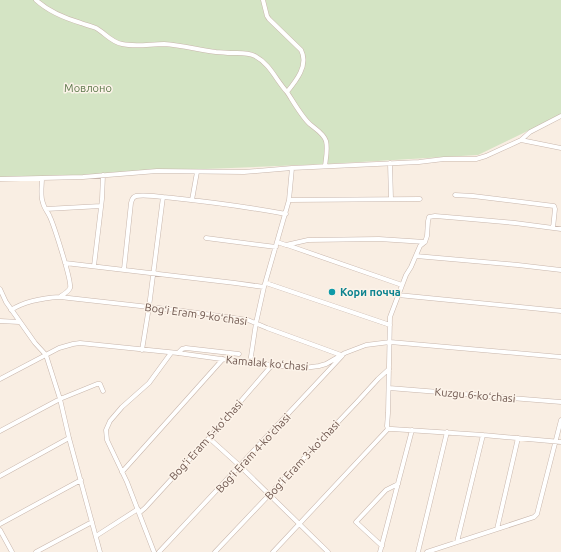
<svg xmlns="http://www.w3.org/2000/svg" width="561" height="552" font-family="Ubuntu,sans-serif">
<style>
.green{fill:#d4e4c4}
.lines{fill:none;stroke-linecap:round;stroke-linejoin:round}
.minor-casing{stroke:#c8b6ac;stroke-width:5}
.minor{stroke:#fff;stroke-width:4}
.culture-dot{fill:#0f9aa8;stroke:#fcf3e9;stroke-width:1.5}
.labels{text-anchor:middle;stroke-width:3;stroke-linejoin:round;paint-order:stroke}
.park-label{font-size:11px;fill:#5b774a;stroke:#fcf3e9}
.culture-label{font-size:11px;font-weight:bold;fill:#0d838f;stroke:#fcf3e9;text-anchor:start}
.street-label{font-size:11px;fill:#6d554d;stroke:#fcf3e9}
</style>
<rect width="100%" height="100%" fill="#f9eee3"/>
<!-- green -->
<path class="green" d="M 0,0 L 561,0 L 561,114 L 546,122 L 478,155 L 327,164 L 130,172 L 93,177 L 0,180 Z"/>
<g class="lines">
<defs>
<path id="minor" d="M 36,0 C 49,12 64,18 81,23 C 86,25 91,26 96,28 C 105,33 111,42 122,44 C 136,47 150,44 164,44 C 182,45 199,50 216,52 C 221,52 226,53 231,53 C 239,53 247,52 255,56 C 270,64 276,80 287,92 C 296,81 309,65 301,50 L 269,19 L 267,16 L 263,0
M 287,92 C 293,101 303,119 311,125 C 317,130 324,134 326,141 C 328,149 326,158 325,166
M 521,140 L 530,132 L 561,116
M 390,163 L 391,199
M 42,178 C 42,186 40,196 43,203 C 44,208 48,212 50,217 C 54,226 72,281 70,288 C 68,292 64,294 61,296
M 0,179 L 83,177 L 157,171 L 244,172 L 292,168 L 419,162 L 444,159 L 476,159 L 486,156 L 521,140 L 561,148
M 455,195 L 473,196 L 554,206 L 555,209 L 553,228
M 192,200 L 197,172
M 289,200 L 420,199
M 46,209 L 101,206
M 206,238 L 276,247
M 277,242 L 286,245 L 308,240 L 379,239 L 425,242
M 287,245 L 402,285
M 416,256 L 518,265 L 561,270
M 65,263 L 235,283 L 264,287
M 94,266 L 102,199 L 103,175
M 124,269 L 131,203 C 132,200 132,197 136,196 C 144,194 164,197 173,198 C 211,202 248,207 286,214
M 266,283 L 390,325
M 0,289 L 6,302 L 35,343 L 46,355 L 60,399 L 69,438 L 100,552
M 398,295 L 561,311
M 11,310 C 25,301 43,298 60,297 L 176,310 L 248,320 L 267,328 L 341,355
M 0,321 L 19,322
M 142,350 L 149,307 L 163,197
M 178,353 L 182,349 L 186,348 L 239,354
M 250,363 L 256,323 L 264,287 L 289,200 L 292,168
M 0,379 L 59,348 L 73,344 L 80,343 L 178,353 L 250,363 L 304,368 L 319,366 L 326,364 L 345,353 L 366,345 L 390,342 L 561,357
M 389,388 L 561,402
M 388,429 L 387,426 L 388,413 L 390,317 L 406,275 L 411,267 L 420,246 L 425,242 L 427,236 L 428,221 L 429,217 L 435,216 L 459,218 L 515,223 L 561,229
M 388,429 L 392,429 L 483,435 L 561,442
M 0,431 L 60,399 L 97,384 L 100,384 L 103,391
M 209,438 L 240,466 L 328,552
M 122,472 L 223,359
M 0,476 L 69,438
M 139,513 L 145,508 L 209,438 L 272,365
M 0,524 L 81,480
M 497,529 L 518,438
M 0,530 L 12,552
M 96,536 L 138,509
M 457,542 L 483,435
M 382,546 L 356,522 L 386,490 L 398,484
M 36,552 L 92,522
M 154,552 L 127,482 L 107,440 L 106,430 L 110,421 L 122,407 L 149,383 L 171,353
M 159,552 L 342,356
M 215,552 L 357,402 L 378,379 L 389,369
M 273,552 L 388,429
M 380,552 L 412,430
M 418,552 L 447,432
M 427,552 L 534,517 L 537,514 L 538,510 L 561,420"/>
</defs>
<!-- minor casing -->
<use href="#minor" class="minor-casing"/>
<!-- minor -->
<use href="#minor" class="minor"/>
</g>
<!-- markers -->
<circle class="culture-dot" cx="332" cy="292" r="4"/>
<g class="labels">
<!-- park labels -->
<g class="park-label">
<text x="88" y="92">Мовлоно</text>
</g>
<!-- culture labels -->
<g class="culture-label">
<text x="340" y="296">Кори почча</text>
</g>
<!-- street labels -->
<g class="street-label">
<text transform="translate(196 314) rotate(8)" y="4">Bogʻi Eram 9-koʻchasi</text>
<text transform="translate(267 363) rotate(5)" y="4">Kamalak koʻchasi</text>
<text transform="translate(475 395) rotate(5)" y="4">Kuzgu 6-koʻchasi</text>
<text transform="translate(206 440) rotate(-48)" y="4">Bogʻi Eram 5-koʻchasi</text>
<text transform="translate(253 453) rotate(-47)" y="4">Bogʻi Eram 4-koʻchasi</text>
<text transform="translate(302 460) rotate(-47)" y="4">Bogʻi Eram 3-koʻchasi</text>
</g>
</g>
</svg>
